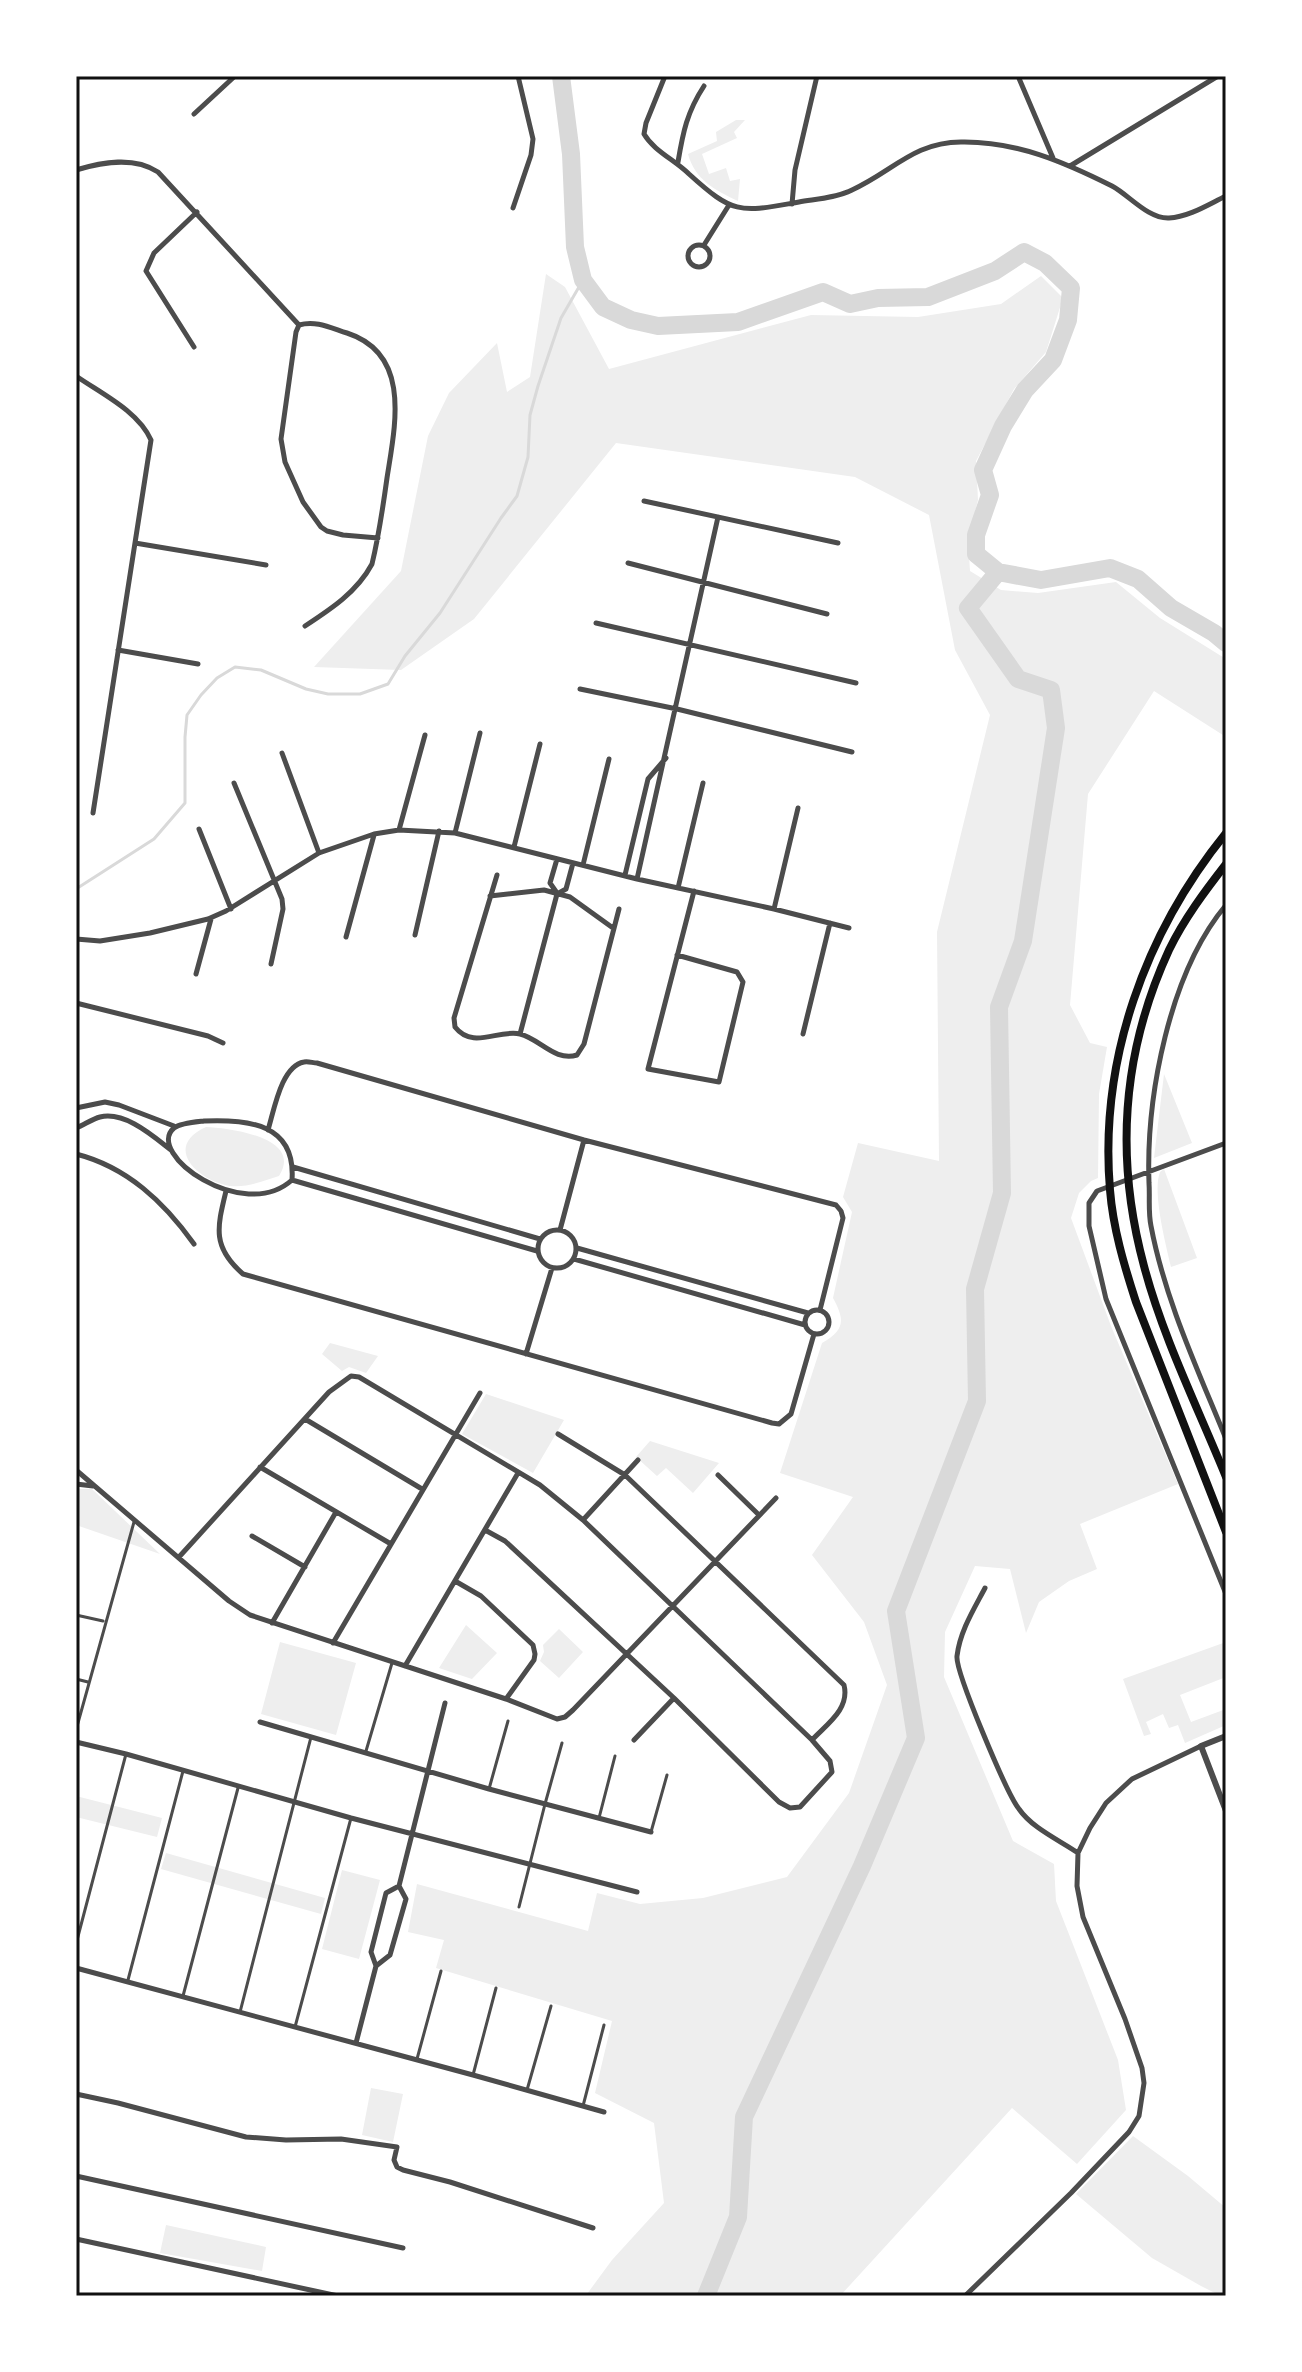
<svg xmlns="http://www.w3.org/2000/svg" width="1302" height="2372" font-family="'DejaVu Sans',sans-serif">
<style>
.green{fill:#eee}
.lines{fill:none;stroke-linecap:round;stroke-linejoin:round}
.stream{stroke:#d9d9d9;stroke-width:3}
.river{stroke:#d9d9d9;stroke-width:18}
.service{stroke:#4c4c4c;stroke-width:3}
.minor{stroke:#4c4c4c;stroke-width:5}
.tertiary{stroke:#4c4c4c;stroke-width:6}
.trunk{stroke:#111;stroke-width:8}
.neatline{fill:none;stroke:#111;stroke-width:3}
</style>
<rect width="100%" height="100%" fill="#fff"/>
<!-- green -->
<path class="green" d="M 736,120 L 745,120 L 734,132 L 737,138 L 702,154 L 709,174 L 726,168 L 730,181 L 740,179 L 738,201 C 715,190 695,180 688,154 L 717,141 L 716,132 Z
M 546,274 L 565,287 L 609,369 L 811,315 L 918,317 L 1001,304 L 1041,276 L 1063,298 L 1046,352 L 1014,389 L 976,461 L 978,500 L 968,540 L 970,571 L 1001,590 L 1038,593 L 1116,582 L 1160,618 L 1226,659 L 1226,737 L 1154,691 L 1088,794 L 1070,1005 L 1090,1043 L 1107,1047 L 1099,1094 L 1098,1178 L 1091,1181 L 1079,1193 L 1071,1218 L 1111,1326 L 1178,1484 L 1080,1524 L 1097,1569 L 1069,1581 L 1039,1602 L 1026,1633 L 1010,1569 L 975,1566 L 945,1632 L 944,1677 L 1013,1841 L 1054,1864 L 1056,1901 L 1118,2060 L 1126,2110 L 1077,2164 L 1012,2108 L 840,2296 L 588,2296 L 587,2294 L 612,2260 L 664,2203 L 654,2123 L 595,2093 L 612,2021 L 436,1968 L 444,1940 L 408,1932 L 417,1884 L 588,1931 L 597,1893 L 640,1904 L 703,1898 L 787,1877 L 849,1793 L 887,1685 L 864,1622 L 812,1555 L 853,1497 L 780,1473 L 822,1343 C 845,1330 845,1320 833,1298 L 852,1212 L 843,1197 L 858,1143 L 939,1161 L 937,932 L 990,715 L 955,650 L 929,515 L 855,477 L 616,443 L 474,619 L 401,670 L 314,667 L 401,571 L 428,436 L 449,393 L 497,343 L 507,392 L 530,377 Z
M 1164,1074 L 1192,1143 L 1154,1158 Z
M 206,1127 C 228,1128 304,1137 279,1176 C 263,1181 247,1188 230,1186 C 198,1181 162,1147 206,1127 Z
M 1164,1169 L 1197,1258 L 1171,1267 C 1166,1245 1152,1192 1160,1172 Z
M 330,1343 L 378,1356 L 366,1373 L 349,1367 L 342,1371 L 322,1354 Z
M 486,1394 L 564,1420 L 533,1473 L 462,1434 Z
M 650,1441 L 719,1463 L 693,1493 L 666,1468 L 657,1476 L 636,1457 Z
M 79,1489 L 92,1489 L 160,1554 L 76,1525 Z
M 466,1625 L 497,1653 L 472,1679 L 439,1668 Z
M 559,1629 L 583,1652 L 559,1678 L 540,1661 L 544,1652 L 543,1645 Z
M 280,1642 L 356,1663 L 336,1735 L 261,1714 Z
M 1226,1642 L 1226,1677 L 1180,1695 L 1191,1722 L 1226,1709 L 1226,1725 L 1185,1743 L 1178,1725 L 1169,1728 L 1163,1714 L 1146,1722 L 1151,1734 L 1144,1736 L 1123,1679 Z
M 76,1796 L 162,1818 L 157,1837 L 76,1817 Z
M 166,1853 L 325,1898 L 321,1914 L 161,1869 Z
M 342,1870 L 380,1880 L 359,1959 L 322,1949 Z
M 371,2088 L 403,2094 L 393,2142 L 362,2135 Z
M 1133,2136 L 1188,2176 L 1226,2208 L 1226,2296 L 1221,2296 L 1201,2286 L 1152,2258 L 1076,2194 Z
M 166,2225 L 266,2247 L 262,2271 L 160,2253 Z"/>
<g class="lines">
<!-- stream -->
<path class="stream" d="M 76,889 L 154,839 L 185,803 L 185,737 L 187,715 L 201,695 L 217,678 L 235,667 L 261,670 L 306,689 L 328,694 L 360,694 L 388,684 L 405,656 L 440,613 L 501,518 L 517,496 L 528,457 L 530,415 L 538,386 L 561,318 L 583,280"/>
<!-- river -->
<path class="river" d="M 561,76 L 571,154 L 575,247 L 583,280 L 603,307 L 631,320 L 658,326 L 738,322 L 823,292 L 850,304 L 878,298 L 928,297 L 995,271 L 1024,252 L 1045,263 L 1071,288 L 1068,320 L 1053,360 L 1025,390 L 1003,426 L 983,470 L 990,495 L 976,535 L 976,554 L 998,572 L 1041,580 L 1110,568 L 1138,579 L 1171,608 L 1214,633 L 1226,643
M 706,2296 L 738,2217 L 744,2117 L 862,1866 L 916,1738 L 896,1611 L 977,1401 L 975,1289 L 1002,1193 L 999,1007 L 1023,941 L 1056,728 L 1051,690 L 1018,679 L 968,608 L 998,572"/>
<!-- service -->
<path class="service" d="M 76,1615 L 103,1621
M 76,1679 L 88,1682
M 76,1730 L 134,1522
M 366,1751 L 392,1663
M 489,1789 L 508,1721
M 599,1818 L 615,1756
M 651,1832 L 667,1775
M 519,1907 L 545,1804 L 562,1743
M 76,1944 L 126,1754
M 128,1980 L 183,1771
M 183,1996 L 238,1788
M 240,2012 L 311,1737
M 295,2027 L 351,1818
M 417,2059 L 441,1971
M 473,2075 L 496,1988
M 527,2090 L 551,2006
M 583,2106 L 604,2025"/>
<!-- minor -->
<path class="minor" d="M 665,76 L 646,123 L 644,134 C 654,151 675,160 689,174 C 735,216 741,212 799,202 C 816,199 836,198 852,190 C 892,172 914,142 961,142 C 1016,141 1064,162 1112,186 C 1129,195 1148,219 1169,218 C 1189,217 1209,204 1226,196
M 1018,76 L 1053,158
M 194,114 L 235,76
M 678,162 C 683,132 687,112 704,86
M 1070,166 L 1218,76
M 76,170 C 102,162 134,156 158,172 L 299,325
M 792,204 L 795,170 L 817,76
M 513,208 L 531,155 L 533,139 L 518,76
M688 256a11 11 0 1 1 22 0a11 11 0 1 1-22 0Z
M 704,245 L 729,205
M 299,325 C 316,320 331,328 347,333 C 412,354 395,426 387,478 C 383,507 379,535 372,564 C 357,592 331,609 305,626
M 299,325 L 296,332 L 281,439 L 285,462 L 303,502 L 321,527 L 327,531 L 343,535 L 378,538
M 194,347 L 146,271 L 154,253 L 197,212
M 76,376 C 102,394 138,411 151,440 L 93,813
M 644,501 L 838,543
M 135,543 L 266,565
M 628,563 L 827,614
M 596,623 L 856,683
M 118,650 L 198,664
M 580,689 L 677,709 L 852,752
M 282,753 L 319,853
M 234,783 L 282,899 L 283,909 L 271,964
M 199,829 L 231,909
M 399,830 L 425,735
M 455,833 L 480,733
M 514,847 L 540,744
M 583,865 L 609,759
M 497,875 L 454,1018 L 455,1027 C 473,1050 498,1029 520,1034 C 540,1039 555,1062 577,1055 L 584,1044 L 619,909
M 625,875 L 648,779 L 666,758
M 637,879 L 718,517
M 678,888 L 703,783
M 557,893 L 550,883 L 557,859
M 490,896 L 544,890 L 570,897 L 613,928
M 1226,905 C 1169,973 1146,1097 1149,1183 C 1150,1197 1148,1212 1151,1226 C 1165,1300 1198,1370 1226,1439
M 774,909 L 798,808
M 415,935 L 439,831
M 346,937 L 374,835
M 76,939 L 100,941 L 150,933 L 208,919 L 226,911 L 319,853 L 374,834 L 399,830 L 455,833 L 637,879 L 774,909 L 849,928
M 677,955 L 737,972 L 743,982 L 719,1082 L 648,1069 L 694,891
M 196,974 L 211,919
M 76,1003 L 208,1036 L 223,1043
M 520,1034 L 557,894 L 566,889 L 573,863
M 803,1034 L 830,923
M 76,1108 L 105,1102 L 119,1105 L 174,1126
M 204,1121 C 249,1119 296,1124 292,1180 C 243,1224 144,1153 174,1128 C 181,1123 195,1122 204,1121 Z
M 76,1128 C 84,1125 92,1119 100,1117 C 125,1111 153,1136 171,1150
M 268,1130 C 274,1111 281,1066 304,1062 C 308,1061 313,1063 317,1063 L 584,1140 L 836,1205 L 841,1211 L 843,1218 L 820,1310
M 1226,1143 L 1097,1191 L 1089,1203 L 1089,1226 L 1106,1299 L 1226,1594
M 76,1154 C 127,1167 164,1202 194,1244
M 293,1167 L 540,1239
M 292,1180 L 537,1251
M 226,1191 C 217,1228 212,1247 243,1274 L 772,1423 L 779,1424 L 791,1414 L 814,1334
M538 1249a19 19 0 1 1 38 0a19 19 0 1 1-38 0Z
M 560,1230 L 584,1140
M 577,1248 L 808,1313
M 574,1259 L 805,1325
M805 1322a12 12 0 1 1 24 0a12 12 0 1 1-24 0Z
M 526,1354 L 552,1268
M 305,1419 L 422,1489
M 260,1467 L 391,1544
M 76,1470 L 229,1601 L 250,1615 L 506,1699 L 557,1719 L 565,1717 L 573,1710 L 776,1498
M 718,1475 L 759,1515
M 76,1484 L 93,1486
M 583,1520 L 638,1460
M 485,1530 L 505,1541 L 674,1698 L 779,1802 L 790,1808 L 800,1807 L 832,1772 L 830,1761 L 812,1740 C 827,1724 850,1709 844,1685 L 625,1475 L 558,1434
M 252,1536 L 305,1567
M 179,1557 L 329,1392 L 351,1376 L 359,1377 L 540,1485 L 583,1520 L 812,1740
M 455,1581 L 481,1596 L 533,1645 L 535,1654 L 534,1660 L 506,1699
M 985,1588 C 974,1609 960,1631 957,1656 C 955,1671 1007,1794 1019,1809 C 1032,1828 1059,1840 1078,1853
M 272,1623 L 336,1512
M 333,1643 L 480,1393
M 405,1666 L 518,1473
M 260,1722 L 489,1789 L 651,1832
M 634,1740 L 674,1698
M 76,1742 L 126,1754 L 351,1818 L 637,1892
M 376,1966 L 390,1955 L 406,1899 L 399,1886 L 445,1703
M 76,1968 L 473,2075 L 604,2112
M 356,2043 L 376,1966 L 371,1952 L 386,1893 L 399,1886
M 76,2094 L 118,2103 L 246,2137 L 286,2140 L 341,2139 L 397,2147 L 394,2160 L 397,2167 L 403,2170 L 450,2182 L 593,2228
M 76,2176 L 403,2248
M 76,2239 L 338,2296
M 965,2296 L 1071,2193 L 1129,2132 L 1139,2116 L 1144,2083 L 1142,2068 L 1125,2019 L 1083,1917 L 1077,1886 L 1078,1853 L 1090,1828 L 1106,1803 L 1132,1779 L 1201,1746"/>
<!-- tertiary -->
<path class="tertiary" d="M 1226,1736 L 1201,1746 L 1226,1811"/>
<!-- trunk -->
<path class="trunk" d="M 1226,833 C 1145,933 1099,1060 1110,1190 C 1113,1228 1124,1265 1136,1302 L 1226,1532
M 1226,864 C 1205,891 1184,919 1169,950 C 1122,1052 1115,1159 1144,1266 C 1163,1338 1198,1408 1226,1477"/>
</g>
<!-- border -->
<rect width="1302" height="2372" fill="none" stroke="#ffffff" stroke-width="156"/>
<rect x="78" y="78" width="1146" height="2216" class="neatline"/>
</svg>
